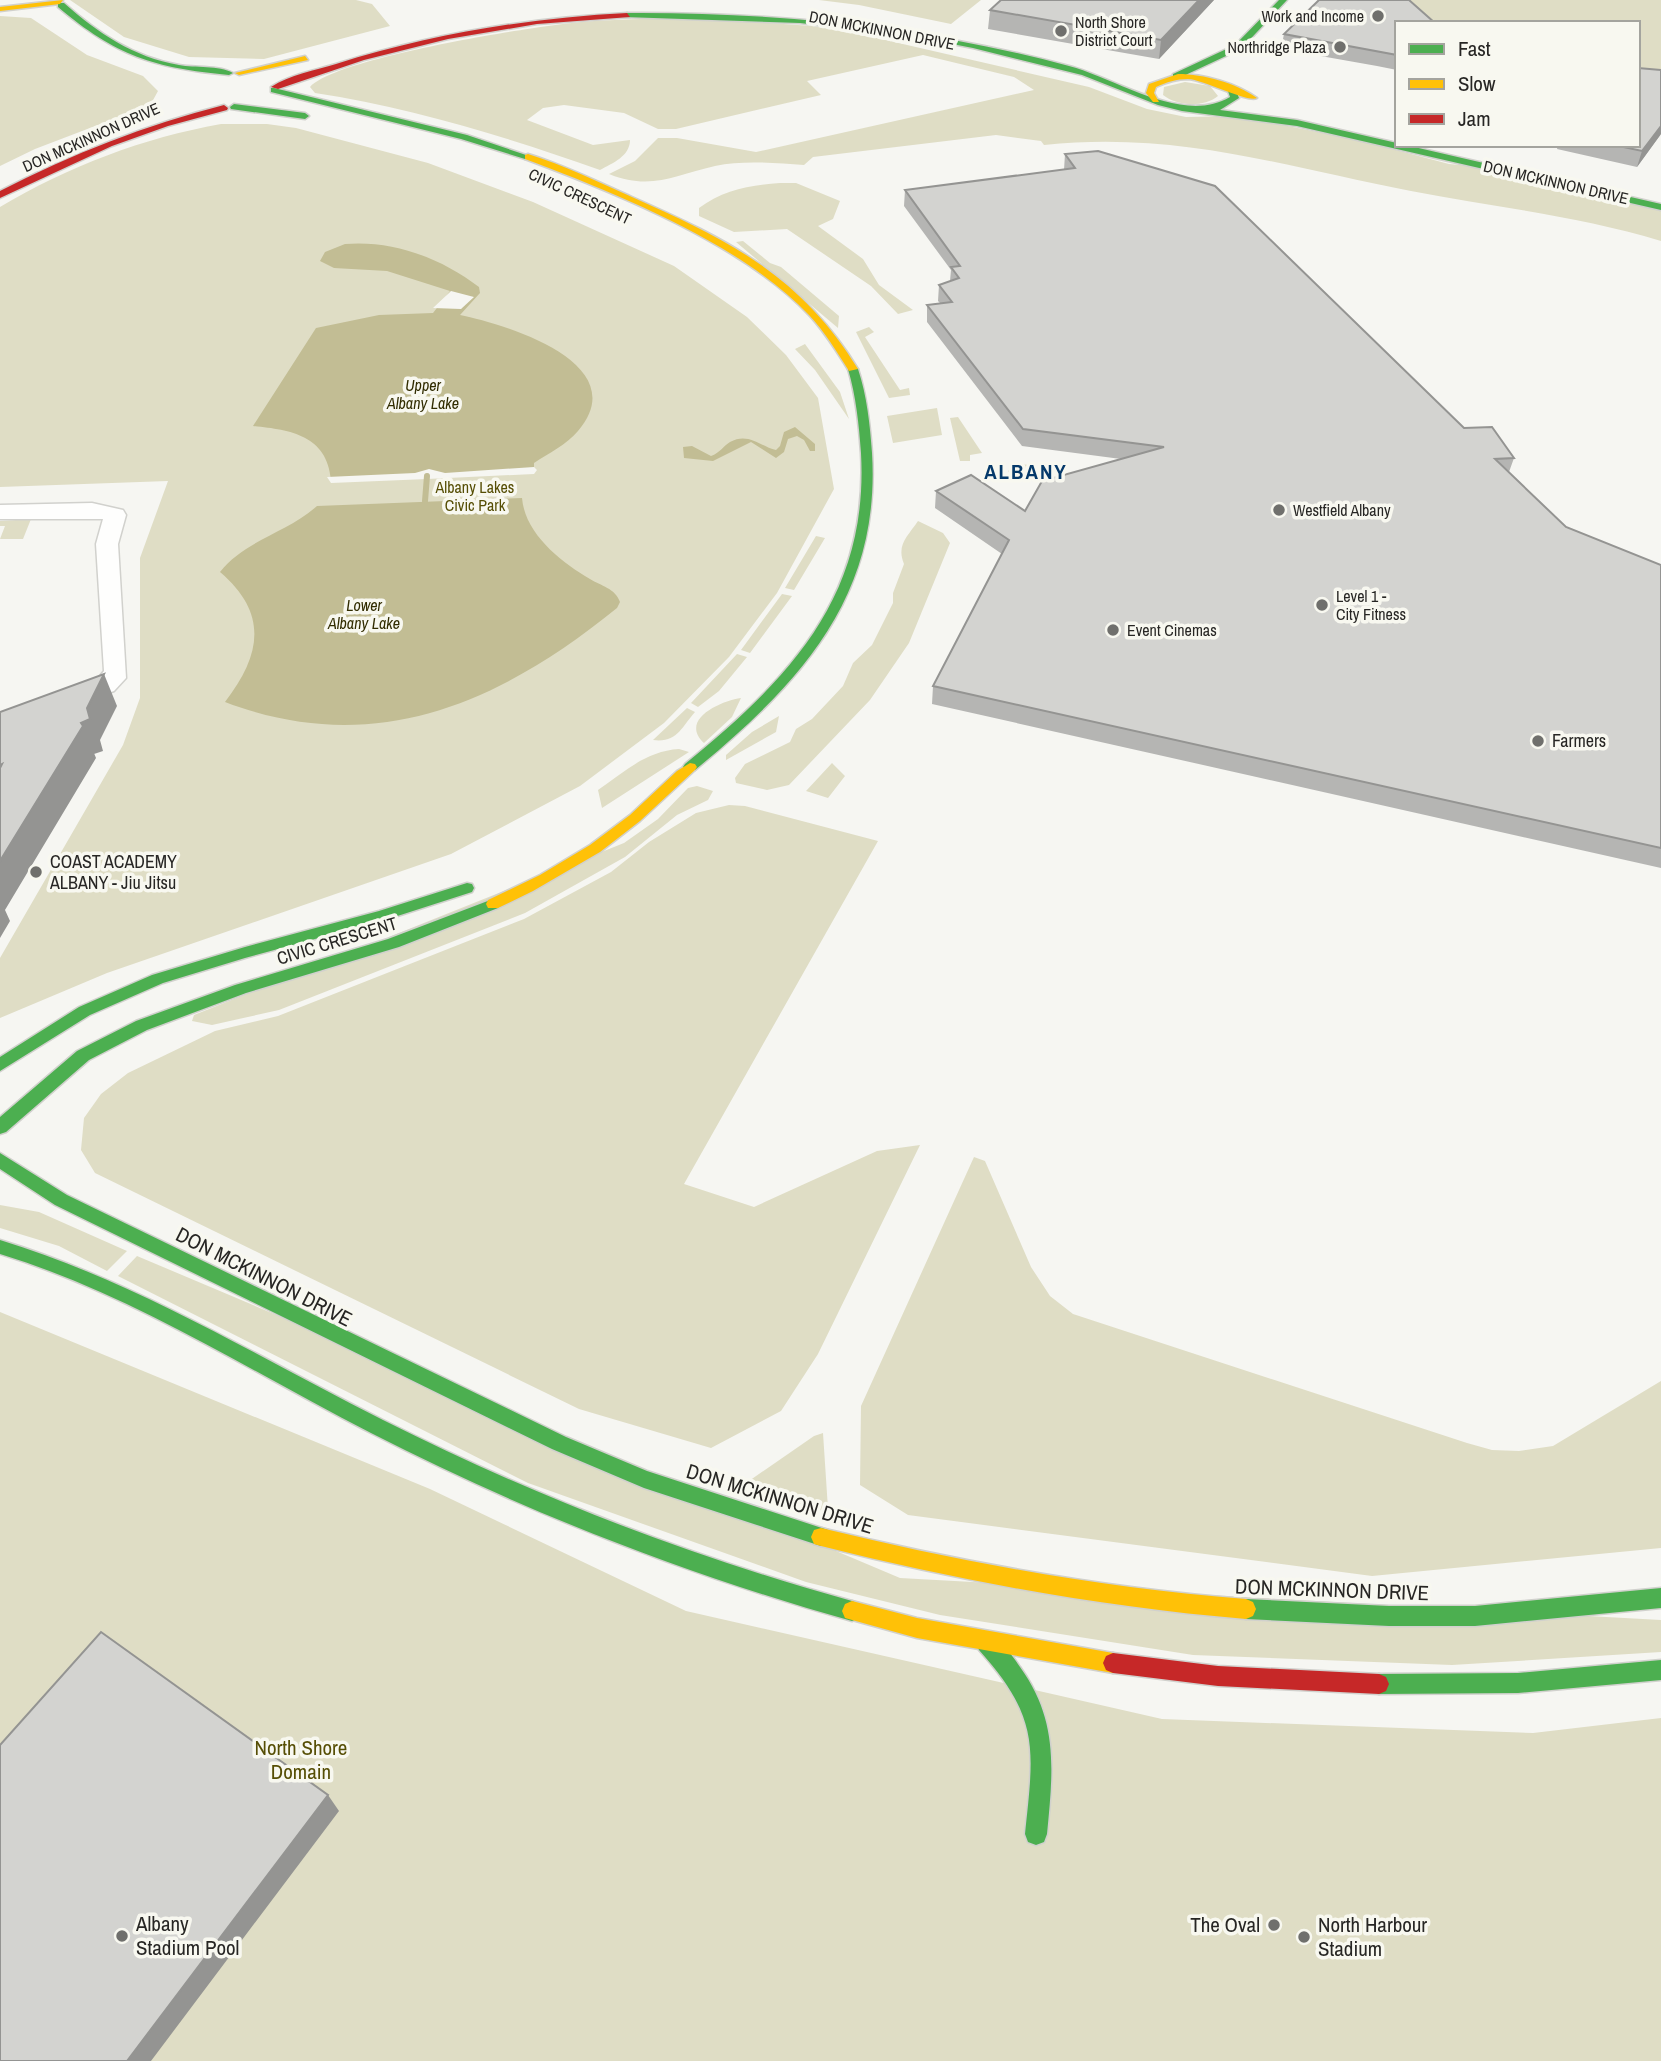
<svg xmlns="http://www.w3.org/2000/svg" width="1661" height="2061" font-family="'Archivo Narrow',sans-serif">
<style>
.green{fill:#dfddc5}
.water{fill:#c2bd94}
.pier{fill:#f6f6f2}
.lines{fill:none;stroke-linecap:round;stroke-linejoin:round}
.stream{stroke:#c2bd94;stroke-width:6}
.street-casing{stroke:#d1d1cd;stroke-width:3}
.fast-casing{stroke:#d1d1cd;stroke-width:3}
.slow-casing{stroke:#d1d1cd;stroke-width:3}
.jam-casing{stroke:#d1d1cd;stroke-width:3}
.street{fill:#fefefd;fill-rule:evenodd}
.fast{fill:#4caf50;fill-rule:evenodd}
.slow{fill:#ffc107;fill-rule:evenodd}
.jam{fill:#c62828;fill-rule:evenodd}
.wall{fill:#b5b5b3}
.shaded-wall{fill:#949492}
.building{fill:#d3d3d0;stroke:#949492;stroke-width:2}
.poi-dot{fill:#6f6f6c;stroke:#f8f8f0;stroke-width:2.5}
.labels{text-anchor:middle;stroke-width:7;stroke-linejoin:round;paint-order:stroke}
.far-poi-label{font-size:16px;fill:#272624;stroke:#f8f8f0;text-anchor:start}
.far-street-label{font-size:16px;fill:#272624;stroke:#f8f8f0}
.far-water-label{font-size:16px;font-style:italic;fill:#312c00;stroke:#f8f8f0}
.far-park-label{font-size:16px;fill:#564e05;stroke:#f8f8f0}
.poi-label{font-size:18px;fill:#272624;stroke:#f8f8f0;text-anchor:start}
.street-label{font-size:18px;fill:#272624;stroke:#f8f8f0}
.far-district-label{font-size:21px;font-weight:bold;letter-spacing:2px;fill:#05396a;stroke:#f8f8f0}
.near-street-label{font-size:21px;fill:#272624;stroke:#f8f8f0}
.near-park-label{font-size:21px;fill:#564e05;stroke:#f8f8f0}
.near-poi-label{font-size:21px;fill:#272624;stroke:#f8f8f0;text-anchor:start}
</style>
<rect width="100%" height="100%" fill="#f6f6f2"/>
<!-- green -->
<path class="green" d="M 70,0 L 356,0 L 372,4 L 390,26 L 264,59 L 189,57 L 124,37 Z
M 819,0 L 981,0 L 951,24 L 859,5 Z
M 1396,0 L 1661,0 L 1661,75 L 1638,72 L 1638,23 L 1425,23 Z
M 0,16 L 31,18 L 87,55 L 143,76 L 158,91 L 152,102 L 137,110 L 35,149 L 0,166 Z
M 682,17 L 812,26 L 868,36 L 1089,87 L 1147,109 L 1186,117 L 1238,116 L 1358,140 L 1449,164 L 1471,166 L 1661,211 L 1661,241 C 1579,216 1494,207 1411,191 C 1281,166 1179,131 1044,145 L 1041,141 L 996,135 L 813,157 L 804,165 C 775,163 743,160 715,166 C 675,175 651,191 609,174 L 635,161 L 658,138 L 677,138 L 756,152 L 1034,90 L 1014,77 L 923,55 L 807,81 L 821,95 L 676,129 L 658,129 L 624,113 L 564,105 L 543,108 L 527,120 L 593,145 L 630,140 C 630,156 613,163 600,170 C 507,137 413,108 315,93 L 310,87 C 336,59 504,32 548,26 C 592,19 638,20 682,17 Z
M 1185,82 L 1210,86 L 1218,96 C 1203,108 1177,106 1163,95 L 1164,87 Z
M 221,124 L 267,124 L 296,128 L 428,163 L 533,202 L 674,266 L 747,317 L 786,355 L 818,398 L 834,489 L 777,593 L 729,657 L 664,723 L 580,786 L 451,854 L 107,973 L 0,1018 L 0,958 L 123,745 L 140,698 L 140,558 L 168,481 L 0,487 L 0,207 C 69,166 143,138 221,124 Z
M 780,183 L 796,183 L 840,201 L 833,219 L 818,226 L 863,259 L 879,285 L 913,310 L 898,314 L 871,286 L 787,229 L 734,232 L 699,216 L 699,208 C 723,190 750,185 780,183 Z
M 743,241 L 770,263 L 781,267 L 839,316 L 838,328 L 736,242 Z
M 869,327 L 874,332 L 865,337 L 900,390 L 909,388 L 910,395 L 889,398 L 856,332 Z
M 805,344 L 840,392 L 849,419 L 815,370 L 795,349 Z
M 937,408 L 942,435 L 893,443 L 887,416 Z
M 958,417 L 982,453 L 970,455 L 970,461 L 960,461 L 950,418 Z
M 1016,464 L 1032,465 L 1039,469 L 1040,475 L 1029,481 L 1014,479 L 1008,471 Z
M 31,519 L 23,539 L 0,539 L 5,526 L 0,526 L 0,521 Z
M 918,521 L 943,533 L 950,543 L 909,643 L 870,700 L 789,785 L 767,790 L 736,783 L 735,778 L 745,764 L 790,742 L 796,729 L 812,719 L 843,686 L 853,663 L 872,645 L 893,603 L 893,593 L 904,564 C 896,545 908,536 918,521 Z
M 816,536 L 825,538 L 794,590 L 785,588 Z
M 782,594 L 792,596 L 750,653 L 741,650 Z
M 737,654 L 747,657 L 719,691 L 698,707 L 691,703 Z
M 741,698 L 732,717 L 704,743 C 679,720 720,701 741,698 Z
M 687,708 L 695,712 C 681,728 677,743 653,740 Z
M 779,716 L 776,732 L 726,760 L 726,755 L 752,732 Z
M 679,749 L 689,752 L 602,808 L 598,790 C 624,772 646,751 679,749 Z
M 832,763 L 845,776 L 828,798 L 806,791 Z
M 697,786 L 713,791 L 708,800 L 677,815 L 625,857 L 525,913 L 279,1010 L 212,1025 L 192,1021 L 194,1015 L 624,843 L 658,819 L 688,788 Z
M 729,805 L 745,806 L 878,841 L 684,1184 L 754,1207 L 877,1151 L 920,1145 L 818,1354 L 781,1411 L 711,1448 L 579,1409 L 95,1173 L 81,1150 L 84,1118 L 101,1094 L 128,1073 L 215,1031 L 278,1016 L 524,919 L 611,872 L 649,842 L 696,813 Z
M 974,1157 L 985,1161 L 1031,1267 L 1050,1296 L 1073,1314 L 1467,1443 L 1492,1450 L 1519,1451 L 1553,1446 L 1661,1381 L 1661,1548 L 1372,1576 L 908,1515 L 860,1485 L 861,1406 Z
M 0,1205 L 39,1212 L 127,1251 L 107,1271 L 59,1246 L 0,1228 Z
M 137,1256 L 900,1578 L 1661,1620 L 1661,1652 L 1452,1665 L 1193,1655 L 940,1615 L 806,1582 L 528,1483 L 118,1276 Z
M 0,1312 L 430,1489 L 686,1611 L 1162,1719 L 1533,1733 L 1661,1718 L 1661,2061 L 0,2061 Z
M 823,1433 L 828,1509 L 823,1511 L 748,1488 L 746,1483 L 814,1436 Z"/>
<!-- water -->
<path class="water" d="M 345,244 C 393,240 441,258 479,287 L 480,293 L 460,315 C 504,324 636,363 578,431 C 566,445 549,453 534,463 L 534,471 L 331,480 C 327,435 290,430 253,426 L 316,328 L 379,315 L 433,313 L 450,291 L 387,271 L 334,268 L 320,261 L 325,252 Z
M 795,427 L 815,444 L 815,451 L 810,451 L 804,440 L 797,436 L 788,439 L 784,452 L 776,458 L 751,442 L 713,461 L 684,458 L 683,447 L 692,446 L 711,456 C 720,453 723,446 730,442 C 748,432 760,446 776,450 L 780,446 L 784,432 Z
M 522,498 C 525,534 561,562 590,579 C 601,586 615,588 620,602 L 617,608 C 500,703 374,759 225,702 C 261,655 269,614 220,572 C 245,540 287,533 317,506 Z"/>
<!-- pier -->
<path class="pier" d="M 451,291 L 474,297 L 461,309 L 433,308 Z
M 534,467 L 537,470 L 534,474 L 427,479 L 331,483 L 327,477 L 415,473 L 429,469 L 445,473 Z"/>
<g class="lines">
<!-- stream -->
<path class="stream" d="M 425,501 L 427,476"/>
<defs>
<path id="street" d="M 92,503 L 123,510 L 126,515 L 118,544 L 126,678 L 114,691 L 0,732 L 0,715 L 96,681 L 104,671 L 96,544 L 103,519 L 0,519 L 0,505 Z"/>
<path id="fast" d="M 1279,0 L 1287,0 L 1241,49 L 1179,78 L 1173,78 L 1173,74 L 1235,45 Z
M 58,3 L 64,3 C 98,33 133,57 179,65 C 195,68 219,65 233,73 L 229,75 C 154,68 116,56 58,7 Z
M 627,13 C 777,12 924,27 1069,66 C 1118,79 1183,125 1230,97 L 1227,88 L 1231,86 L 1235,88 L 1239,98 L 1220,110 L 1297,120 L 1661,204 L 1661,210 L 1297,126 L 1182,111 L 1158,105 L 1082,75 L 973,48 L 916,37 L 800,23 L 624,17 Z
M 274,88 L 467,135 L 532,157 L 525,159 L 461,139 L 271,92 L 271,88 Z
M 234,104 L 305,113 L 309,116 L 305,119 L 231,109 L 230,107 Z
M 853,366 L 858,369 C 867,396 870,425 872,453 C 881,598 799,684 695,770 L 685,770 L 683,767 L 685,764 C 789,679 869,597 861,453 C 859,425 856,396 848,369 Z
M 467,883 L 472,884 L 474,888 L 472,892 L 385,920 L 245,958 L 163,983 L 90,1015 L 0,1071 L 0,1057 L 79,1007 L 152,975 L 245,947 L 379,911 Z
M 493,899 L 500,904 L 498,908 L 399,947 L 246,993 L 147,1030 L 89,1060 L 6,1132 L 0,1134 L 0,1117 L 77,1051 L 136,1021 L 235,985 L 388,939 Z
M 0,1153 L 67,1195 L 566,1437 L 647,1471 L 828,1530 L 831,1537 L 828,1544 L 821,1546 L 644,1488 L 552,1449 L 55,1205 L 0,1169 Z
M 0,1240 C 135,1281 258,1357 383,1420 C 534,1496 689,1556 852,1601 L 859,1604 L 862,1611 L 859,1618 L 852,1621 C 685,1574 525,1512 371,1433 C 250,1371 131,1294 0,1254 Z
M 1661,1588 L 1661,1608 L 1475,1626 L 1389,1626 L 1246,1619 L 1239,1616 L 1236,1609 L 1239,1602 L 1246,1599 L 1389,1606 L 1475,1606 Z
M 986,1633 C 1000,1639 1012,1655 1020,1667 C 1059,1721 1053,1771 1047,1834 L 1044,1842 L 1036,1845 L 1028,1842 L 1025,1834 C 1034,1748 1040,1718 979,1650 L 976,1643 L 979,1636 Z
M 1661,1660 L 1661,1680 L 1518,1693 L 1379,1694 L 1372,1691 L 1369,1684 L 1372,1677 L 1379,1674 L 1518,1673 Z"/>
<path id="slow" d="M 63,0 L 60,4 L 0,11 L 0,7 Z
M 305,56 L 308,60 L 239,75 L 235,73 Z
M 1178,74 C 1204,74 1236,83 1257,98 C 1248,103 1205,80 1188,79 C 1176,79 1167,82 1156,87 L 1154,93 L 1159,102 L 1153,102 L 1146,93 L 1149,84 Z
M 528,154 C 564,165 598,182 632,197 C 729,240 801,276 858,369 L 849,371 C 837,352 825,332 809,315 C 742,244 616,193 525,159 L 525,155 Z
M 690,763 L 695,764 L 697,767 L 695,770 L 640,821 L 600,852 L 533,891 L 498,908 L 488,908 L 486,904 L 488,900 L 540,875 L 590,845 L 630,815 L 677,771 Z
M 821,1528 C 961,1562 1102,1588 1246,1599 L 1253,1602 L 1256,1609 L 1253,1616 L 1246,1619 C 1102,1607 961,1581 821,1546 L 814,1544 L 811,1537 L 814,1530 Z
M 852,1601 L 917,1618 L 1113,1653 L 1120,1656 L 1123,1663 L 1120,1670 L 1113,1673 L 917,1638 L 845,1618 L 842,1611 L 845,1604 Z"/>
<path id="jam" d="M 627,13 L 630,17 L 537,24 L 448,39 L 364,60 L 278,89 L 271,87 C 289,75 316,70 336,64 C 431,34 528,18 627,13 Z
M 224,105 L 228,108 L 227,110 L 168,126 L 112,146 L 0,198 L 0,191 C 72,154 145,125 224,105 Z
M 1113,1653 L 1218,1666 L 1379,1674 L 1386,1677 L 1389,1684 L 1386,1691 L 1379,1694 L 1218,1686 L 1113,1673 L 1106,1670 L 1103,1663 L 1106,1656 Z"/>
</defs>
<!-- street casing -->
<use href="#street" class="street-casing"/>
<!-- fast casing -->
<use href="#fast" class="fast-casing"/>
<!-- slow casing -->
<use href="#slow" class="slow-casing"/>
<!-- jam casing -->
<use href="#jam" class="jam-casing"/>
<!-- street -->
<use href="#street" class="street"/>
<!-- fast -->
<use href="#fast" class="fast"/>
<!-- slow -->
<use href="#slow" class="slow"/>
<!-- jam -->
<use href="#jam" class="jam"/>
</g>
<!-- wall -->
<path class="wall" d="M 1214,0 L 1159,59 L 988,29 L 990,10 Z
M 1397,23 L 1397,70 L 1377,66 L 1281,49 L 1284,34 Z
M 1661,134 L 1637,167 L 1557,149 L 1558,145 L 1638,145 Z
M 1065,154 L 1464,428 L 1514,458 L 1509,472 L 1566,527 L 1661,565 L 1661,868 L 932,704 L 933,686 L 1002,554 L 935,508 L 936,491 L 1025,511 L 1121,459 L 1022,446 L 927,322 L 927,305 L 940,303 L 938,301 L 939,285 L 950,281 L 951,270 L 904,206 L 905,190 L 1064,170 Z"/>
<!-- shaded-wall -->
<path class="shaded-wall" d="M 1199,0 L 1214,0 L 1159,59 L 1161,40 Z
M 1661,126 L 1661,134 L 1637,167 L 1642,151 Z
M 104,674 L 117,706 L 100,740 L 103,751 L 94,754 L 81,723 L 87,708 Z
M 83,726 L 96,758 L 5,910 L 10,921 L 0,938 L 0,861 Z
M 328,1795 L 339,1811 L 151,2061 L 127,2061 Z"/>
<!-- building -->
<path class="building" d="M 1001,0 L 1199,0 L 1161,40 L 990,10 Z
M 1319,0 L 1409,0 L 1435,23 L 1397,23 L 1397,55 L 1284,34 Z
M 1638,68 L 1661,70 L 1661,126 L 1642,151 L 1614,145 L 1638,145 Z
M 1098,151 L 1215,186 L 1464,428 L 1492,427 L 1514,458 L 1495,459 L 1566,527 L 1661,565 L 1661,848 L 933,686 L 1009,540 L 936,491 L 971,475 L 1025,511 L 1042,481 L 1164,447 L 1023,429 L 927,305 L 952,302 L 939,285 L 959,278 L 951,267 L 960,266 L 905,190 L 1075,168 L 1065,154 Z
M 104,674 L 87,708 L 90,719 L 81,723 L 83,726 L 0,861 L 0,768 L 2,764 L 0,765 L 0,712 Z
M 101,1632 L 328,1795 L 127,2061 L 0,2061 L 0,1745 Z"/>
<!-- markers -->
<g class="poi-dot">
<circle cx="1378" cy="16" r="7"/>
<circle cx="1061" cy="31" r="7"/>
<circle cx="1340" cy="47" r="7"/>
<circle cx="1279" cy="510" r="7"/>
<circle cx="1322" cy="605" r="7"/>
<circle cx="1113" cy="630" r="7"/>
<circle cx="1538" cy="741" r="7"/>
<circle cx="36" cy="872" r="7"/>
<circle cx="1274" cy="1925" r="7"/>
<circle cx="122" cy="1936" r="7"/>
<circle cx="1304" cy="1937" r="7"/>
</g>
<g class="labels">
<!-- far-poi labels -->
<g class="far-poi-label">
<text x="1364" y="22" text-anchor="end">Work and Income</text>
<text x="1075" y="28">North Shore<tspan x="1075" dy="18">District Court</tspan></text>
<text x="1326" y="53" text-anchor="end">Northridge Plaza</text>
<text x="1293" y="516">Westfield Albany</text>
<text x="1336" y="602">Level 1 -<tspan x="1336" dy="18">City Fitness</tspan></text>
<text x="1127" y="636">Event Cinemas</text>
</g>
<!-- far-street labels -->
<g class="far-street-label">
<text transform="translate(882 30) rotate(11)" y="6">DON MCKINNON DRIVE</text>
<text transform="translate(91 137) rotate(-24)" y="6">DON MCKINNON DRIVE</text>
<text transform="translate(1556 182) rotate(13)" y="6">DON MCKINNON DRIVE</text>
<text transform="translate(580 196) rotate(25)" y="6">CIVIC CRESCENT</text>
</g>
<!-- far-water labels -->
<g class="far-water-label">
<text x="423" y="391">Upper<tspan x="423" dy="18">Albany Lake</tspan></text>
<text x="364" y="611">Lower<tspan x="364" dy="18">Albany Lake</tspan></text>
</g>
<!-- far-park labels -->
<g class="far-park-label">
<text x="475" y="493">Albany Lakes<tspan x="475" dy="18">Civic Park</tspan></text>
</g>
<!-- poi labels -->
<g class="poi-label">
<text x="1552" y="747">Farmers</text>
<text x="50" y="868">COAST ACADEMY<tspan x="50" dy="21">ALBANY - Jiu Jitsu</tspan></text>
</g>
<!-- street labels -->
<g class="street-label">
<text transform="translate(337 941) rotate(-17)" y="6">CIVIC CRESCENT</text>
</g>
<!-- far-district labels -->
<g class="far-district-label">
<text x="1026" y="479">ALBANY</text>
</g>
<!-- near-street labels -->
<g class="near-street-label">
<text transform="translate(264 1277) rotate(27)" y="7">DON MCKINNON DRIVE</text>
<text transform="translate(780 1499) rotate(17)" y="7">DON MCKINNON DRIVE</text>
<text transform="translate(1332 1590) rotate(2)" y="7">DON MCKINNON DRIVE</text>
</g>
<!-- near-park labels -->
<g class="near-park-label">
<text x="301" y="1755">North Shore<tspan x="301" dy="24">Domain</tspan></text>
</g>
<!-- near-poi labels -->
<g class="near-poi-label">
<text x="136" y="1931">Albany<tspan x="136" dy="24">Stadium Pool</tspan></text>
<text x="1260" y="1932" text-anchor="end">The Oval</text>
<text x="1318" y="1932">North Harbour<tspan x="1318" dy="24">Stadium</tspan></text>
</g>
</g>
<!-- legend -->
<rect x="1395" y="21" width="245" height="126" fill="#f8f8f0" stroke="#a4a49e" stroke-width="2"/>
<rect x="1409" y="44" width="35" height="10" fill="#4caf50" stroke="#a4a49e" stroke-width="2"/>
<text x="1458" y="56" font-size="21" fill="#272624">Fast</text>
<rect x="1409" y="79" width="35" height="10" fill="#ffc107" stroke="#a4a49e" stroke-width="2"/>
<text x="1458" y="91" font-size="21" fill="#272624">Slow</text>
<rect x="1409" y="114" width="35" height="10" fill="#c62828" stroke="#a4a49e" stroke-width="2"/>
<text x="1458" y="126" font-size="21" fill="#272624">Jam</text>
</svg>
